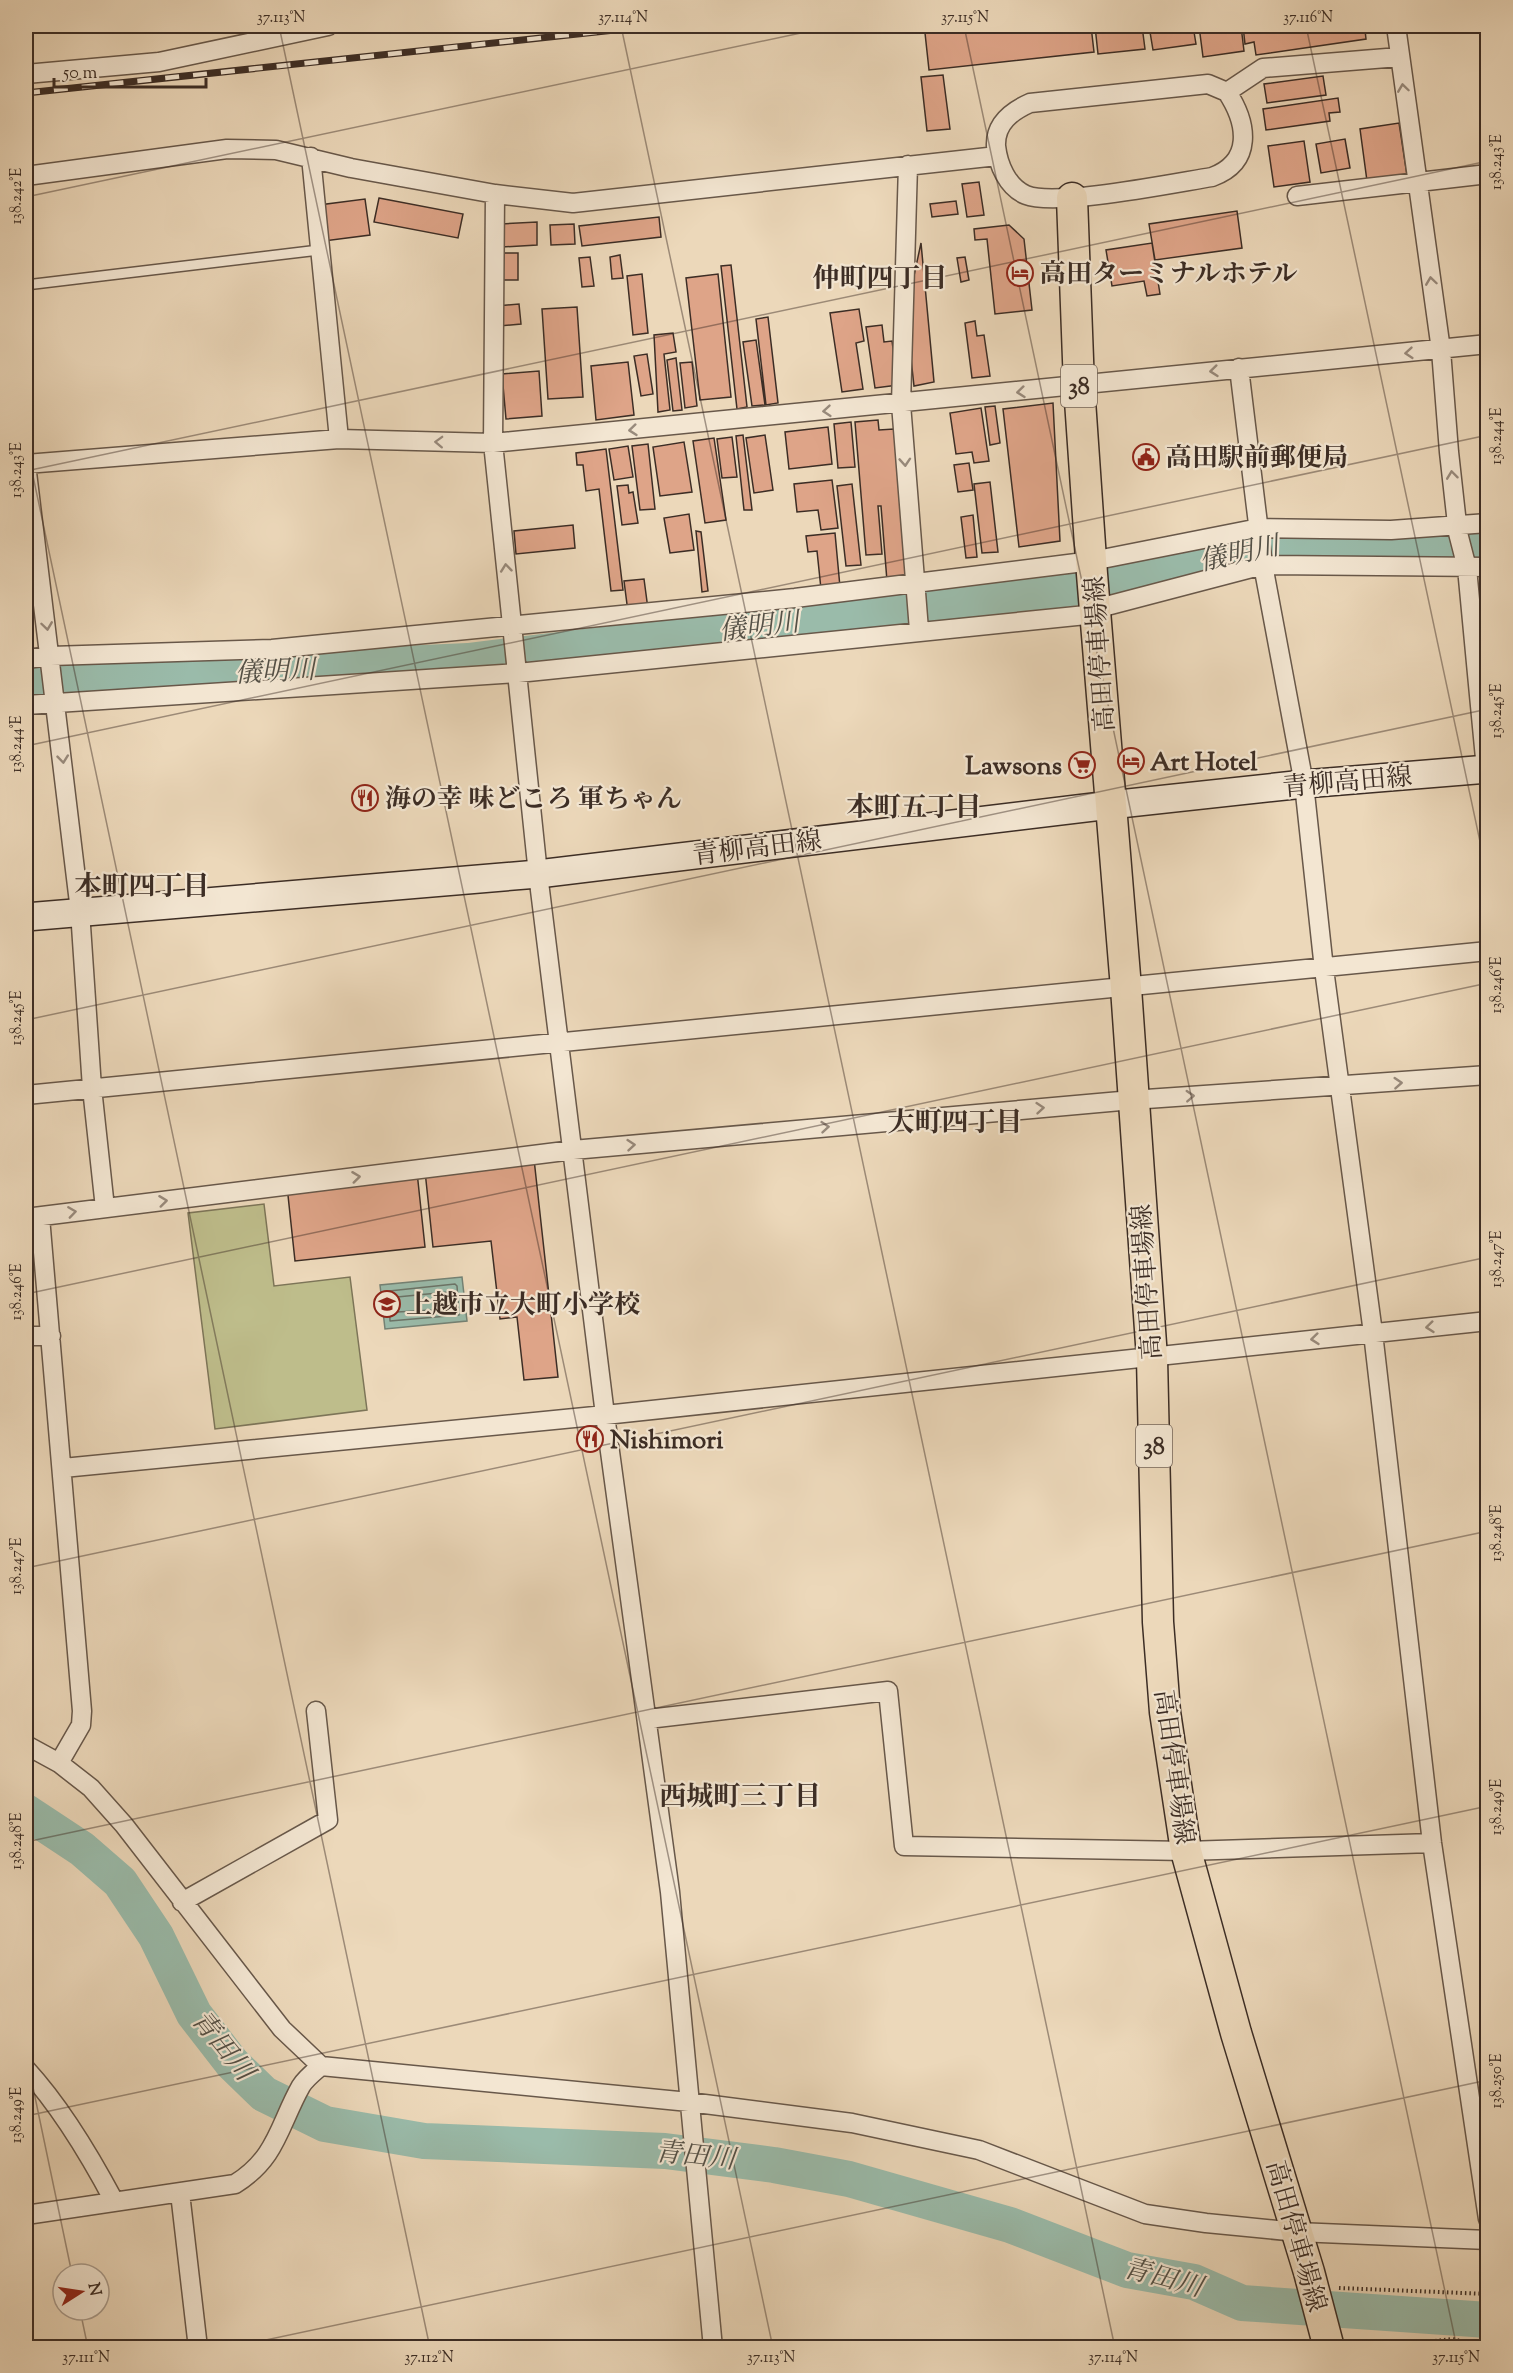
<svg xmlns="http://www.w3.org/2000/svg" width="1513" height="2373" font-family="'Sorts Mill Goudy','Noto Serif JP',serif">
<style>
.green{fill:#bebd8b;stroke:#7d7558;stroke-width:1.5}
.water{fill:#9abbaa;stroke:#748275;stroke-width:1.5}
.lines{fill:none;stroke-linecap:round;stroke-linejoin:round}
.shore{stroke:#6b7468;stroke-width:1.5}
.river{stroke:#9abbaa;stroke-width:36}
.building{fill:#dea488;stroke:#3c2d25;stroke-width:1.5}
.service-casing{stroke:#68584a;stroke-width:12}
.minor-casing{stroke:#68584a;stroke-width:21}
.secondary-casing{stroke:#3c2d25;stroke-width:30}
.primary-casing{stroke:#3c2d25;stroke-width:33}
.path{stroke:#3c2d25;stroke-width:4;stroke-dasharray:1.5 3;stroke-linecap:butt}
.service{stroke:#f3e6d2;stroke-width:9}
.minor{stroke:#f3e6d2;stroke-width:18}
.secondary{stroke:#f3e6d2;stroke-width:27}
.primary{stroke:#ecd8ba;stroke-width:30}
.rail-casing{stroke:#3c2d25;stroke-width:7}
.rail{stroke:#f3e6d2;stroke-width:4.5;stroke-dasharray:14;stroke-linecap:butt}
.oneway{stroke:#988a7c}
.ticks{fill:none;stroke:#3c2d25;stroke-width:1.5;stroke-opacity:0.45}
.labels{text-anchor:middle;stroke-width:4.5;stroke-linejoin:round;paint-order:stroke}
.shield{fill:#f3e6d2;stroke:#736459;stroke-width:1.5}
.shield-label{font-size:24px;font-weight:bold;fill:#3c2d25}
.poi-label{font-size:26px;font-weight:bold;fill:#3c2d25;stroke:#f3e6d2;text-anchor:start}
.street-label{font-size:26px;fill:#3c2d25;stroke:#f3e6d2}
.neighbourhood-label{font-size:27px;font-weight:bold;fill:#3c2d25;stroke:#f3e6d2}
.water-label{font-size:27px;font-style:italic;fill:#545046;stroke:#f3e6d2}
.neatline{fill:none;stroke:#3c2d25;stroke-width:2}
.ticks-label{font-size:15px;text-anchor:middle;fill:#3c2d25}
</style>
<rect width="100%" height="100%" fill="#ecd8ba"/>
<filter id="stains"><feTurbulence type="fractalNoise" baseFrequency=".00333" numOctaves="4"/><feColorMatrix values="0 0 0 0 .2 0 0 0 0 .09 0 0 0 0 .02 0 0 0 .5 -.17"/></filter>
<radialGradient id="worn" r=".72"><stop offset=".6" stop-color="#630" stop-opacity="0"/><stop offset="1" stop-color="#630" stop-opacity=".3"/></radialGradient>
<!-- green -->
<path class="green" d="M 264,1204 L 274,1286 L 350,1277 L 367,1410 L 215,1429 L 188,1213 Z"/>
<!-- water -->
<path class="water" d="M 462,1277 L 467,1321 L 385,1329 L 380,1285 Z"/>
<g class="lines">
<!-- shore -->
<path class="shore" d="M 455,1284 L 457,1286 L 459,1315 L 390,1321 L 389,1291 Z
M 448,1292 L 451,1295 L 450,1309 L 397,1312 L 397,1297 Z"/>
<!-- river -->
<path class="river" d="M 26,684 L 64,679 L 468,661 L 1106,584 L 1281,541 L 1488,544
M 26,1812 L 82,1849 L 120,1882 L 156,1936 L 194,2014 L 232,2063 L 264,2094 L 325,2124 L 424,2141 L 665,2151 L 774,2165 L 849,2179 L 1010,2225 L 1127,2270 L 1194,2282 L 1242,2303 L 1488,2320"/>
</g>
<!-- building -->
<path class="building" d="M 996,26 L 1091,26 L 1094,52 L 929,70 L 925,33 Z
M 1095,26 L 1142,26 L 1145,49 L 1098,54 Z
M 1149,26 L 1193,26 L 1196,44 L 1153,50 Z
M 1199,26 L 1241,26 L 1244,51 L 1203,57 Z
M 1243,26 L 1377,26 L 1377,29 L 1365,30 L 1366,39 L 1256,55 L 1254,42 L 1245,44 Z
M 943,75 L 950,129 L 927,131 L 921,77 Z
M 1323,76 L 1326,95 L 1267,103 L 1264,84 Z
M 1338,98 L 1340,112 L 1329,113 L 1330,121 L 1266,130 L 1263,109 Z
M 1399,123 L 1407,175 L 1367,181 L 1360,129 Z
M 1345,139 L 1350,168 L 1321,173 L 1316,144 Z
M 1304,141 L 1310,182 L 1274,187 L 1268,146 Z
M 979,182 L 984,215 L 967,217 L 962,184 Z
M 379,198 L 463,214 L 458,238 L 374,222 Z
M 365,199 L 370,235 L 324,241 L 319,205 Z
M 956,201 L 958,214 L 932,217 L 930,204 Z
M 1237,211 L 1242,248 L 1155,260 L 1149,224 Z
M 659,217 L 661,237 L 582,246 L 579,226 Z
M 537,222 L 537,245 L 502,247 L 501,224 Z
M 574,224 L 575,244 L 551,245 L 550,225 Z
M 1009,225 L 1024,239 L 1032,310 L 995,314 L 987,239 L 975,240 L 974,229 Z
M 921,243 L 934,382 L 914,386 L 906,313 Z
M 1152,243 L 1160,294 L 1147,296 L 1144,281 L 1112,286 L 1106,250 Z
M 498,253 L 518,253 L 518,280 L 498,280 Z
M 620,255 L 623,278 L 612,279 L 610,257 Z
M 590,257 L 594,286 L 582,287 L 579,258 Z
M 965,257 L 969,280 L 961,282 L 957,258 Z
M 731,265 L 747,407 L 737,409 L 721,266 Z
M 642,274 L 648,333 L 633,335 L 627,276 Z
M 718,274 L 731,397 L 700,400 L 686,278 Z
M 519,304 L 521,324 L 499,326 L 497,306 Z
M 577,307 L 583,397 L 548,399 L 542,309 Z
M 859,309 L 864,341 L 856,343 L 863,389 L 842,392 L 830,313 Z
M 768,317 L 778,403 L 766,405 L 756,319 Z
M 975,321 L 977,336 L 984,335 L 990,376 L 972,378 L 965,323 Z
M 882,325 L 884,342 L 892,341 L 898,385 L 875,388 L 866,327 Z
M 673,333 L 676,352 L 664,354 L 670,410 L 658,412 L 654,335 Z
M 756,340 L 765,405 L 752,406 L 743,342 Z
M 647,354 L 653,394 L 641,396 L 634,356 Z
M 676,358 L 682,410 L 673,411 L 667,360 Z
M 628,362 L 634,415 L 596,420 L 591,366 Z
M 692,362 L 697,406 L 685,408 L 680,363 Z
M 539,371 L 542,416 L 506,419 L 502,374 Z
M 1053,403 L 1060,541 L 1019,547 L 1003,409 Z
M 995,406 L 1000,443 L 990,445 L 985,407 Z
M 981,408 L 989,461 L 974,463 L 972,452 L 956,454 L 950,413 Z
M 878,420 L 879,430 L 894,429 L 906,580 L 887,581 L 881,506 L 878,506 L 882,554 L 866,555 L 855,422 Z
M 851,422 L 855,467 L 838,468 L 834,424 Z
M 828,427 L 832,464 L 789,469 L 785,432 Z
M 743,435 L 752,510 L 744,510 L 736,436 Z
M 765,435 L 773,490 L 754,493 L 746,438 Z
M 732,437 L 737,477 L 722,478 L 717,439 Z
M 714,438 L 726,520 L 705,523 L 693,441 Z
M 684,442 L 692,492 L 660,496 L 653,447 Z
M 648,444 L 655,509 L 640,510 L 632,446 Z
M 628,446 L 633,477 L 614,480 L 609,449 Z
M 606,449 L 623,590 L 611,591 L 599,489 L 586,491 L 583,465 L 577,465 L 576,453 Z
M 969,463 L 973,490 L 958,492 L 954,465 Z
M 832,480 L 838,528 L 821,530 L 818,510 L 797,512 L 794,484 Z
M 990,482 L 998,552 L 982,553 L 974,484 Z
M 852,484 L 861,565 L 846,566 L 837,486 Z
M 628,485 L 629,493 L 633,492 L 638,523 L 622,525 L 617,486 Z
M 689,514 L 694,550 L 670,553 L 664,518 Z
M 973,515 L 977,557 L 966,558 L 961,517 Z
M 573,525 L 575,548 L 516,554 L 514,531 Z
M 696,531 L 701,532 L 708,591 L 702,592 Z
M 835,533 L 840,587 L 821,589 L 817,551 L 808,552 L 806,536 Z
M 644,579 L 648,609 L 628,612 L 624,581 Z
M 534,1159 L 558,1377 L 524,1380 L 517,1317 L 500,1319 L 491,1241 L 433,1247 L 425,1171 Z
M 417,1172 L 425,1247 L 295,1261 L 287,1186 Z"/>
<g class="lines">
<defs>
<path id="service" d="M 26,285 L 319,250"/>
<path id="minor" d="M 1396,26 L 1441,350 L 1449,452 L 1458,533 L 1467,568 L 1486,769
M 26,74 L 159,62 L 328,26
M 1208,84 L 1227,92 C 1248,124 1253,162 1212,177 C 1174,183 1056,207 1026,195 C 1007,187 998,164 996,146 C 995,123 1012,111 1030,103 Z
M 1227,92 L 1263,68 L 1399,57
M 311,157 L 339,439
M 908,165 L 901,404 L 919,630
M 26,176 L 227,149 L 276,150 L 351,168 L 495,194 L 573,203 L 997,156
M 495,194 L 493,443 L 538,874 L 605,1415 L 670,1892 L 713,2348
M 1297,196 L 1488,174
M 1239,368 L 1263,565 L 1304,784 L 1324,969 L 1373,1333 L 1432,1843 L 1488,2219
M 1095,609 L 1263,565 L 1488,567
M 26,659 L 51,656 L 272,649 L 795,598 L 1092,561 L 1259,528 L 1391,530 L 1488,523
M 26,705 L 518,673 L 1096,614
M 26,1095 L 1488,951
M 105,1208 L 92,1088 L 80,911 L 26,464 L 339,439 L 493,443 L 1488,344
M 40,1217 L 82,1711 L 81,1725 L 59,1763
M 26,1218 L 573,1150 L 1132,1100 L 1488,1075
M 26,1336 L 51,1336
M 63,1468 L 605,1415 L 1488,1321
M 648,1719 L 888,1691 L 904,1846 L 1186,1851 L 1432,1843
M 26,1745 L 59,1763 L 91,1788 L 124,1825 L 282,2029 L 321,2066 L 689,2102 L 852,2123 L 979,2150 L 1145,2214 L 1206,2223 L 1297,2232 L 1488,2240
M 182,1902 L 328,1820 L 316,1711
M 26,2069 C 61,2107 89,2154 114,2201
M 180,2193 L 198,2348
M 26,2215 L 235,2184 C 277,2158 279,2125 301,2086 C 306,2078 314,2072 321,2066"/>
<path id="secondary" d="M 26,917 L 538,874 L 1110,805 L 1304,784 L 1488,769"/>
<path id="primary" d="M 1072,198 L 1079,386 L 1092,574 L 1126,988 L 1152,1358 L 1158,1622 L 1165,1712 L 1186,1851 L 1236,2033 L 1309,2272 L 1329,2348"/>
</defs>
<!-- service casing -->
<use href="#service" class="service-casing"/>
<!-- minor casing -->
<use href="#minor" class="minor-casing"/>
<!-- secondary casing -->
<use href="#secondary" class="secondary-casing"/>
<!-- primary casing -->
<use href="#primary" class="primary-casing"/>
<!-- path -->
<path class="path" d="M 1339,2288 L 1488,2294
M 1368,2348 L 1453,2339 L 1487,2348"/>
<!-- service -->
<use href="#service" class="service"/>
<!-- minor -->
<use href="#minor" class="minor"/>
<!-- secondary -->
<use href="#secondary" class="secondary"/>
<!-- primary -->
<use href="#primary" class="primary"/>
<defs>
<path id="rail" d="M 26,93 L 652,26"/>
</defs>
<!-- rail casing -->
<use href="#rail" class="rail-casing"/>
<!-- rail -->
<use href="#rail" class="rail"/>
</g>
<!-- one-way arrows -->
<defs><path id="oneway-chevron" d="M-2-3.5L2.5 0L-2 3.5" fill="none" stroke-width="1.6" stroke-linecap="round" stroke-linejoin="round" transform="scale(1.5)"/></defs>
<g class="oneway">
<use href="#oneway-chevron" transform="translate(1403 88) rotate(-98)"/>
<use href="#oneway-chevron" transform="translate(1431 281) rotate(-98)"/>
<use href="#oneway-chevron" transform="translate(1409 353) rotate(175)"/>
<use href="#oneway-chevron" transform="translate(1214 371) rotate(174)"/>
<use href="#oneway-chevron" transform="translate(1021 392) rotate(174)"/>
<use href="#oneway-chevron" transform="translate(827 411) rotate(175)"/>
<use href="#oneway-chevron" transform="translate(633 430) rotate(174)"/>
<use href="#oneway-chevron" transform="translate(439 442) rotate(-178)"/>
<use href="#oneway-chevron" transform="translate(905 462) rotate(86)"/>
<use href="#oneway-chevron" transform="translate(1452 475) rotate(-97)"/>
<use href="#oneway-chevron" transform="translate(506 568) rotate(-96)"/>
<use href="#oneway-chevron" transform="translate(47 626) rotate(82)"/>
<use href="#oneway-chevron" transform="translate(63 759) rotate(84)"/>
<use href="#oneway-chevron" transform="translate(1398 1083) rotate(-4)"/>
<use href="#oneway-chevron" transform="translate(1190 1096) rotate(-3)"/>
<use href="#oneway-chevron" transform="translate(1040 1108) rotate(-5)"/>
<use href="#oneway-chevron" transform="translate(825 1127) rotate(-5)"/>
<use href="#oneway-chevron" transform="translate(631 1145) rotate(-5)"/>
<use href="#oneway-chevron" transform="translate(356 1177) rotate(-7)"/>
<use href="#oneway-chevron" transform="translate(163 1201) rotate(-7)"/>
<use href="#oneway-chevron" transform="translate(72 1212) rotate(-8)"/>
<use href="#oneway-chevron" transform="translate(1430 1327) rotate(174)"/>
<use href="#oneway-chevron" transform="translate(1315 1339) rotate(174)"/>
</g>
<!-- ticks -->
<path class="ticks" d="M 279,26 L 773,2348M 621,26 L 1115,2348M 964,26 L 1457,2348M 1306,26 L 1488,879M 26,197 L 834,26M 26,443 L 430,2348M 26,471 L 1488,161M 26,746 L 1488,435M 26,1020 L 1488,709M 26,1294 L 1488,983M 26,1568 L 1488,1257M 26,1842 L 1488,1531M 26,2054 L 72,2274M 26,2116 L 1488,1806M 80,2310 L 88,2348M 228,2348 L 1488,2080"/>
<!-- icons -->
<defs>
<symbol id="hotel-ring" viewBox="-11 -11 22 22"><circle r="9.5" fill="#f3e6d2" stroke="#8f2418" stroke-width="1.5"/><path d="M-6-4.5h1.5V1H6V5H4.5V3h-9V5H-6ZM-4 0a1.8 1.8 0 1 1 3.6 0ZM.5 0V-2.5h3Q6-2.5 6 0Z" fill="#8f2418"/></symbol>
<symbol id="civic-ring" viewBox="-11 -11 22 22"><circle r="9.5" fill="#f3e6d2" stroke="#8f2418" stroke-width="1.5"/><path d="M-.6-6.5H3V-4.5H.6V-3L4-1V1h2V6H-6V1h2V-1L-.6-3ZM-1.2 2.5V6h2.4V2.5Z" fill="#8f2418"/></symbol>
<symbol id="supermarket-ring" viewBox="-11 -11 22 22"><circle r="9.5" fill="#f3e6d2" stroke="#8f2418" stroke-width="1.5"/><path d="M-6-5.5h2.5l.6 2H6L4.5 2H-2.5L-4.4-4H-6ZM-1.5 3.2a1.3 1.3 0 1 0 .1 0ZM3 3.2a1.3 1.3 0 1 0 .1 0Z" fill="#8f2418"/></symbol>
<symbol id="restaurant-ring" viewBox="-11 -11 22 22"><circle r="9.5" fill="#f3e6d2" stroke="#8f2418" stroke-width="1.5"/><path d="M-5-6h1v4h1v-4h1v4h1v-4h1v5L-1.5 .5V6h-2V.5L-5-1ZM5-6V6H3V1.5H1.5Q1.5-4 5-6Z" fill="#8f2418"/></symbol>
<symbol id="school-ring" viewBox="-11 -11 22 22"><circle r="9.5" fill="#f3e6d2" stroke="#8f2418" stroke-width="1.5"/><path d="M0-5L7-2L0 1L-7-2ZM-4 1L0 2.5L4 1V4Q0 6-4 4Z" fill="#8f2418"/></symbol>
</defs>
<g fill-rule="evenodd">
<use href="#hotel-ring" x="1005" y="258" width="30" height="30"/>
<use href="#civic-ring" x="1131" y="442" width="30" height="30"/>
<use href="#hotel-ring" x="1116" y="746" width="30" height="30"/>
<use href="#supermarket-ring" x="1067" y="750" width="30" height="30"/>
<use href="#restaurant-ring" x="350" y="783" width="30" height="30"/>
<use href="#school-ring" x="372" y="1289" width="30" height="30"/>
<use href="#restaurant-ring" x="575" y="1424" width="30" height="30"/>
</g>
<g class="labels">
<!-- shield labels -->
<g class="shield">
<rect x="1061" y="365" width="36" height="42" rx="4.5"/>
<rect x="1136" y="1425" width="36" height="42" rx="4.5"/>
</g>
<g class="shield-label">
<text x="1079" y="394">38</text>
<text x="1154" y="1454">38</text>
</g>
<!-- poi labels -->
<g class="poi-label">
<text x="1040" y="282">高田ターミナルホテル</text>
<text x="1166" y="466">高田駅前郵便局</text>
<text x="1150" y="770">Art Hotel</text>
<text x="1062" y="774" text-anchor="end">Lawsons</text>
<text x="385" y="807">海の幸 味どころ 軍ちゃん</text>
<text x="406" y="1313">上越市立大町小学校</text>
<text x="610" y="1448">Nishimori</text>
</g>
<!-- street labels -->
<g class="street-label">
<text transform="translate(1099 654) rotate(-94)" y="9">高田停車場線</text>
<text transform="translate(1347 781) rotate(-5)" y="9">青柳高田線</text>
<text transform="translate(757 847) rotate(-7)" y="9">青柳高田線</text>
<text transform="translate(1146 1282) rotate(-94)" y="9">高田停車場線</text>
<text transform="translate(1175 1767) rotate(82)" y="9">高田停車場線</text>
<text transform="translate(1297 2236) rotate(74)" y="9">高田停車場線</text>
</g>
<!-- neighbourhood labels -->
<g class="neighbourhood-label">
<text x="880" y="287">仲町四丁目</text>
<text x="914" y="816">本町五丁目</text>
<text x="142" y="895">本町四丁目</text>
<text x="955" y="1131">大町四丁目</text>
<text x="740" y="1805">西城町三丁目</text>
</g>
<!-- water labels -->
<g class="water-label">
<text transform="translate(1239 553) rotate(-12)" y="9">儀明川</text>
<text transform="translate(759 626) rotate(-7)" y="9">儀明川</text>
<text transform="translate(275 671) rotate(-3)" y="9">儀明川</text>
<text transform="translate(223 2045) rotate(51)" y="9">青田川</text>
<text transform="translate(695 2155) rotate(6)" y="9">青田川</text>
<text transform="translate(1163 2277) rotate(15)" y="9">青田川</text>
</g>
</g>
<!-- margin -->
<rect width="1513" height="2373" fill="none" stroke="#ecd8ba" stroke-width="66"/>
<!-- north arrow -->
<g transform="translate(81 2292) rotate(78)"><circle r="28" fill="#f3e6d2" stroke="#aa9c8d" stroke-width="1.5"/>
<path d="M0-4.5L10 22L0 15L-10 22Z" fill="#8f2418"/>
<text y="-9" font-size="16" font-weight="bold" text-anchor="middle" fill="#3c2d25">N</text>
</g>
<!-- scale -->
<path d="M54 78v9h152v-9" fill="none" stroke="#3c2d25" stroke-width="3"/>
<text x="63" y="78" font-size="18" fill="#3c2d25" stroke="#f3e6d2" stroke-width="4.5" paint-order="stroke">50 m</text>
<rect x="33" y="33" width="1447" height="2307" class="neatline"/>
<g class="ticks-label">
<text x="281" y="22">37.113°N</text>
<text x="623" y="22">37.114°N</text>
<text x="965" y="22">37.115°N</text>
<text x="1308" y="22">37.116°N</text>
<text transform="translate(1496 162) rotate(-90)" y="5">138.243°E</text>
<text transform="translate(16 196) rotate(-90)" y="5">138.242°E</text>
<text transform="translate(1496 436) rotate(-90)" y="5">138.244°E</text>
<text transform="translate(16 470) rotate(-90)" y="5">138.243°E</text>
<text transform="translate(1496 711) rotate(-90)" y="5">138.245°E</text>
<text transform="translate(16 744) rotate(-90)" y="5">138.244°E</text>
<text transform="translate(1496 985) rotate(-90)" y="5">138.246°E</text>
<text transform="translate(16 1018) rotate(-90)" y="5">138.245°E</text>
<text transform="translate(1496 1259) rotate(-90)" y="5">138.247°E</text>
<text transform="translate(16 1292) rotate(-90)" y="5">138.246°E</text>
<text transform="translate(1496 1533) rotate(-90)" y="5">138.248°E</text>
<text transform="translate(16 1566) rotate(-90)" y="5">138.247°E</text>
<text transform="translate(1496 1807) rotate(-90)" y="5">138.249°E</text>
<text transform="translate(16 1841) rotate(-90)" y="5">138.248°E</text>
<text transform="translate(1496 2081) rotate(-90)" y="5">138.250°E</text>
<text transform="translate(16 2115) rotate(-90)" y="5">138.249°E</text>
<text x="86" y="2362">37.111°N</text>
<text x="429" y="2362">37.112°N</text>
<text x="771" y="2362">37.113°N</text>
<text x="1113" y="2362">37.114°N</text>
<text x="1456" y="2362">37.115°N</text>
</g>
<rect width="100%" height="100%" filter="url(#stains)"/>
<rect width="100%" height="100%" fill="url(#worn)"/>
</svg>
